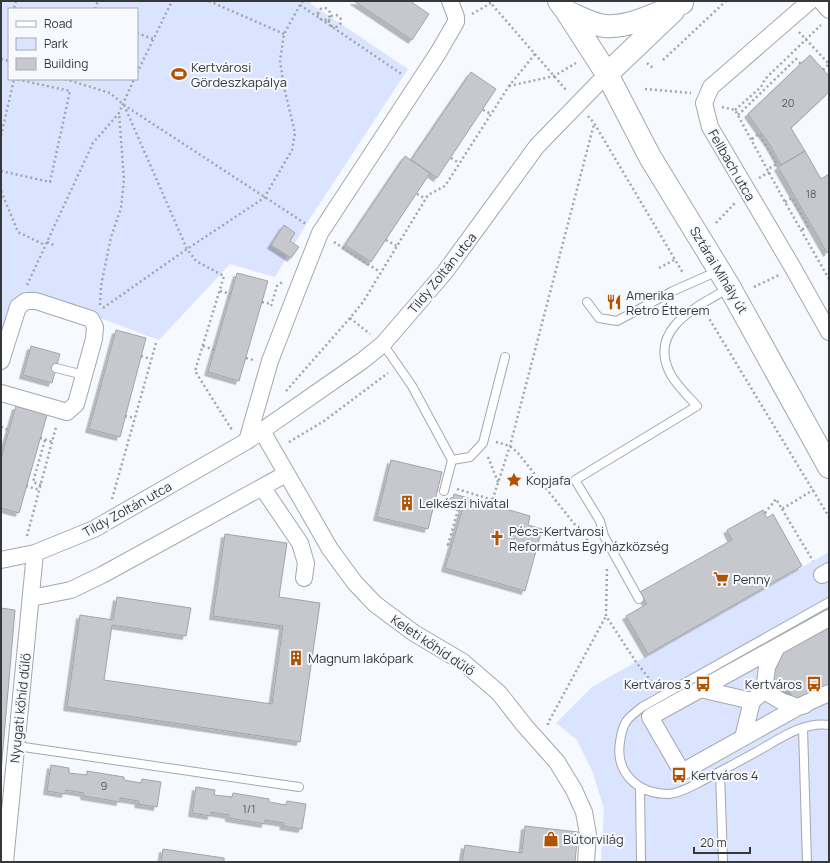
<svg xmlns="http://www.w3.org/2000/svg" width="830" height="863" font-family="Manrope,sans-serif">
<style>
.green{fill:#dae4ff;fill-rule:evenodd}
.building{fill:#c6c8cd;stroke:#a2a4aa;filter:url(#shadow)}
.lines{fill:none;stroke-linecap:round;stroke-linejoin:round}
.lane-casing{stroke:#a5a7ac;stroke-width:10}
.street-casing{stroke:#a5a7ac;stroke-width:18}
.secondary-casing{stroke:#a5a7ac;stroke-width:24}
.path{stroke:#a2a5a8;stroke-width:2.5;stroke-dasharray:2 3;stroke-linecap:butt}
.lane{stroke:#fff;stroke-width:8}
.street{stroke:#fff;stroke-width:16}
.secondary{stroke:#fff;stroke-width:22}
.labels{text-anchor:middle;stroke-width:4;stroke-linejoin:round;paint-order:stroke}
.number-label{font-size:11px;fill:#5b5c5f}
.poi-label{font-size:13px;fill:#37383a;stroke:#f6f9fe;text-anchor:start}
.street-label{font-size:13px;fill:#37383a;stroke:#f6f9fe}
</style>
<defs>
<filter id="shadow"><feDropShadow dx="-3.5" dy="3.5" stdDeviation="0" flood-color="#0004"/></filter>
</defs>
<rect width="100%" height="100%" fill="#f6f9fe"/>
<!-- green -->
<path class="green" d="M 1,1 L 311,1 L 311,4 L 408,69 L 307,223 L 275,277 L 230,264 L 159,340 L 97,317 L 24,291 L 18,307 L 1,361 ZM 9,9 L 137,9 L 137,79 L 9,79 Z
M 829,552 L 829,862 L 601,862 L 604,809 L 593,773 L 577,740 L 556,723 L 592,687 Z"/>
<!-- building -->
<path class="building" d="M 354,1 L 410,1 L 429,14 L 412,40 Z
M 810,55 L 829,76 L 829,92 L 791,128 L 805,151 L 781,165 L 770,145 L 748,114 Z
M 471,72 L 496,89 L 437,178 L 411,160 Z
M 805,151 L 821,179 L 829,174 L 829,251 L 827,253 L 778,167 Z
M 405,156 L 430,173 L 371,262 L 345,245 Z
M 284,225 L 295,233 L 290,241 L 299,247 L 291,258 L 271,245 Z
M 237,273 L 268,281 L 239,381 L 208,372 Z
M 116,330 L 146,338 L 120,437 L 89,429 Z
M 31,346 L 60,354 L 52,383 L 23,375 Z
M 16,406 L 47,415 L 19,513 L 1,508 L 1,458 Z
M 391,460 L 442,472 L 428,529 L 377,517 Z
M 454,494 L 530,516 L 528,525 L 542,529 L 525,591 L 445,568 L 463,507 L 451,504 Z
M 763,510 L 767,518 L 773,514 L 802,566 L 648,654 L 626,616 L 647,604 L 640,592 L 732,540 L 727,530 Z
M 225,534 L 287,543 L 279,597 L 320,603 L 300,742 L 67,707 L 80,615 L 113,620 L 117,597 L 191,608 L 186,636 L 112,625 L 104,680 L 272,704 L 283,626 L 213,616 Z
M 1,608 L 15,610 L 1,772 Z
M 829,621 L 829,684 L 795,702 L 790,692 L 774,688 L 771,671 L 772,655 Z
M 51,765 L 69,768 L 69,773 L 87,775 L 87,771 L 124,777 L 124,780 L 141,783 L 142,779 L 161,782 L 157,807 L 138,804 L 139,801 L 120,798 L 120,802 L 84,796 L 84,793 L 66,790 L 65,794 L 47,791 Z
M 196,787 L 215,790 L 214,795 L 232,797 L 233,793 L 269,799 L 269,802 L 286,805 L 287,801 L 306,804 L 302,829 L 283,826 L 284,823 L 265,820 L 265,824 L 229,818 L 229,815 L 211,812 L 211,816 L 192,813 Z
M 525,826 L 578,832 L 575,862 L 462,862 L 465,845 L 522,853 Z
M 163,849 L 224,858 L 224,862 L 161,862 Z"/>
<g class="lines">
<defs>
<path id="lane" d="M 587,302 L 599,318 L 617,321 L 673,291 L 718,271
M 383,344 L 412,386 L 452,460 L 470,457 L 483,443 L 505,357
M 56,368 L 84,375
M 444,491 L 452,460
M 639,599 L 604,536 L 600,521 L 575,480 L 697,406 C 688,396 678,387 671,375 C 646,329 697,307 729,288
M 829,602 L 642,707 C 637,711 632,715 628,719 C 623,725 621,734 620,742 C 615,773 638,794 669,794 C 681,793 692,786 702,781 C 721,771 738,762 756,752 C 778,740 803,721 829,725
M 803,728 L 807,862
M 17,746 L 299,787
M 720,772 L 723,862
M 640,787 L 641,862"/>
<path id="street" d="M 810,1 L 711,87 L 704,103 L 710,127 L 793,268 L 829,332
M 821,1 L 829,10
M 1,361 L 18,307 L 26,301 L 36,301 L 91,319 L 95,327 L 94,339 L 76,404 L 67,412 L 1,393
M 262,431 L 330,549 L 355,583 L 375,604 L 414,633 L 463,662 L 499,693 L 524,725 L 557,762 L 574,790 L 584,812 L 588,834 L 586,862
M 247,441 L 270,361 L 299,286 L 320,233 L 438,53 L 456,22 L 456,17 L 450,1
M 262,487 L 300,543 L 306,563 L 304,578
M 1,560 L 35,553 L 94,529 L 247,441 L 362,361 L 383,344 L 445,272 L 537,146 L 607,74
M 822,575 L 829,571
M 31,598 L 71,590 L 102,575 L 286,474
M 829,618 L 650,717 L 682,772 L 798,707 L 829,693
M 700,689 L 752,701 L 764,691 L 781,701 L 798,707 L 805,705
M 764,691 L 767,667 L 777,647
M 743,738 L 752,701
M 5,862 L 35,553"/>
<path id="secondary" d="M 559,1 L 567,12 L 607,74 L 650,157 L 730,288 L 829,467
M 567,12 C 579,17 593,25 605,26 C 630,28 660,12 682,3
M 607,74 L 673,11"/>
</defs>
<!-- lane casing -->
<use href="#lane" class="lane-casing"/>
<!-- street casing -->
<use href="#street" class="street-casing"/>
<!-- secondary casing -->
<use href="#secondary" class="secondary-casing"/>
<!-- path -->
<path class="path" d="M 16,1 L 14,8 L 16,9
M 209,1 L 284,34
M 303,1 L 300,5 L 403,75
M 489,1 L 567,91
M318 14a6 6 0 1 1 12 0a6 6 0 1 1-12 0Z
M 95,9 L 98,1
M 472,14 L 491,3
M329 21a6 6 0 1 1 12 0a6 6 0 1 1-12 0Z
M 799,32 L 829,64
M 137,33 L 153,39
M 1,59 L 9,61
M 663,60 L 726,1
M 647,63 L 654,69
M 823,70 L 829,64
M 137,73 L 172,1
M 65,79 L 110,93 L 124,105 L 306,224
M 509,86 L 554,76 L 576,63
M 645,89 L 691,93
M 124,105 L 187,249 L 196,261 L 224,276 L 195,371 L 232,430
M 722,107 L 735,110 L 785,202 L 829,279
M 483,110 L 491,114
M 735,110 L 761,87 L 765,79 L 821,25
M 738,115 L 796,59 L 801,64
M 588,116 L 594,123 L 683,273
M 1,136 L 14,79
M 752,139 L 759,134 L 777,164 L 768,169
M 451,158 L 459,163
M 1,171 L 50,182 L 70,91 L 15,79
M 759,178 L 769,172
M 1,191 L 18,232 L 45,245
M 417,194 L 426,199
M 785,202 L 792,198 L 808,226 L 801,230
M 716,223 L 735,203
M 386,240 L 397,246
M 47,242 L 56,246
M 334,242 L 380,272
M 659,268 L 674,260
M 27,285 L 93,143 L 119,113 L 134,79
M 754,287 L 779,275
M 220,291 L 231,294
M 262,302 L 271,304
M 100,305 L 101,286 L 111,237 L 121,208 L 124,180 L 119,113
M 271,306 L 277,286 L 282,282
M 103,308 L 187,249 L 264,198 L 292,150 L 295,133 L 284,87 L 280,61 L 284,34 L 300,5
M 707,315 L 829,517
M 350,318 L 370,334
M 203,346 L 215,350
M 141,356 L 151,359
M 246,358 L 253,360
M 286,391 L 350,318 L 363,302 L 428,195 L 445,186 L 509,86 L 535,54
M 125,416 L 135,418
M 1,427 L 9,430
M 40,438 L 53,442
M 289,442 L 324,421 L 388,373
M 496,442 L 510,446 L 518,453 L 595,550
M 488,457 L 498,482
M 41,485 L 33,482 L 45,440
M 26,486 L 40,490
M 457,489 L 493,500
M 112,499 L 156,343
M 449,502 L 448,507 L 458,510 L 448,545 L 452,546
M 491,504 L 510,446 L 594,124
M 782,509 L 813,561
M 765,513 L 776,499 L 782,509 L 813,490
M 27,536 L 56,427
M 607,569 L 606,616 L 636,662 L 655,686
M 548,725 L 548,723 L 606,616"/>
<!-- lane -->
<use href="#lane" class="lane"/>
<!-- street -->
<use href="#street" class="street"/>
<!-- secondary -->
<use href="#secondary" class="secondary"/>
</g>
<!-- icons -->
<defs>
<symbol id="stadium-bare" viewBox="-9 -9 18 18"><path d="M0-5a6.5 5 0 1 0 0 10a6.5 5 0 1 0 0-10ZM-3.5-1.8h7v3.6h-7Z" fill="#b15301" stroke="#f6f9fe" stroke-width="2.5" paint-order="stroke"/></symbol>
<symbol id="restaurant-bare" viewBox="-9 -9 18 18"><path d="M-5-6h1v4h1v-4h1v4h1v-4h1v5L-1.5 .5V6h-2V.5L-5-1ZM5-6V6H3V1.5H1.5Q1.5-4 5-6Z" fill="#b15301" stroke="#f6f9fe" stroke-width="2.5" paint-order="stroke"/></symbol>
<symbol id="sight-bare" viewBox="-9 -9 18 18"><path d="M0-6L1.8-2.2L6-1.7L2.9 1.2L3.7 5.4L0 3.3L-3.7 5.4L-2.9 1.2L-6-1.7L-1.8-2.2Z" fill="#b15301" stroke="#f6f9fe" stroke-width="2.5" paint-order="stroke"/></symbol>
<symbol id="building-bare" viewBox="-9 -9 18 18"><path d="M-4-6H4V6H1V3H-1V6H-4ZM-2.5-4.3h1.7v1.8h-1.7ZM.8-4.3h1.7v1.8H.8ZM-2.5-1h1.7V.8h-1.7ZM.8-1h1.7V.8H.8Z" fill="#b15301" stroke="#f6f9fe" stroke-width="2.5" paint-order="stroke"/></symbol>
<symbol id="church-bare" viewBox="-9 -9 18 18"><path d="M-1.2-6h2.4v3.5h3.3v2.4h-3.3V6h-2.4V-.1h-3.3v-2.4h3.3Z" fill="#b15301" stroke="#f6f9fe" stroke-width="2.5" paint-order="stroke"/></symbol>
<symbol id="supermarket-bare" viewBox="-9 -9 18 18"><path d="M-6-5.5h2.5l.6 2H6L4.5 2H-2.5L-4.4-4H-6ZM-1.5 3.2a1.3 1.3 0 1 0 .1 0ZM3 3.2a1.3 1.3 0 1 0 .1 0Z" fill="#b15301" stroke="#f6f9fe" stroke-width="2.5" paint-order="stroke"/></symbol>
<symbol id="bus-bare" viewBox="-9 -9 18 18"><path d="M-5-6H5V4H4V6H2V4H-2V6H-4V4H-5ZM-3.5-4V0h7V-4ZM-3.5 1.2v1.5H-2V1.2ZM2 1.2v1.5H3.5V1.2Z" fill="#b15301" stroke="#f6f9fe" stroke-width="2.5" paint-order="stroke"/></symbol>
<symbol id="shop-bare" viewBox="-9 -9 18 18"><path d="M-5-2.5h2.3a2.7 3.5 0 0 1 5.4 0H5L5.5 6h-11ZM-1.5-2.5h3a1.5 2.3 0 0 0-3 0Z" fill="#b15301" stroke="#f6f9fe" stroke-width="2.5" paint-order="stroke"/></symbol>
</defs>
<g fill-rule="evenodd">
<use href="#stadium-bare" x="168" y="63" width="22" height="22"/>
<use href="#restaurant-bare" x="603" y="291" width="22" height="22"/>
<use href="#sight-bare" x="503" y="469" width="22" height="22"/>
<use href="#building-bare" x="396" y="492" width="22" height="22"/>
<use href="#church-bare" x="486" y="527" width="22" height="22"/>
<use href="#supermarket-bare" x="710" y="568" width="22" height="22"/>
<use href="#building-bare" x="285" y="647" width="22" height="22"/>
<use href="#bus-bare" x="692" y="673" width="22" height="22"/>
<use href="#bus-bare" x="803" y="673" width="22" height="22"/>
<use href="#bus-bare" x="668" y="764" width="22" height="22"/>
<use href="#shop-bare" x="540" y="828" width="22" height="22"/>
</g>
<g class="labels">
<!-- number labels -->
<g class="number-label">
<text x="788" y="107">20</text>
<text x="811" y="198">18</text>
<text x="104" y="790">9</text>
<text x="249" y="813">1/1</text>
</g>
<!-- poi labels -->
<g class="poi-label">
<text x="191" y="72">Kertvárosi<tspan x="191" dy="15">Gördeszkapálya</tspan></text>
<text x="626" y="300">Amerika<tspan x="626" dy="15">Retro Étterem</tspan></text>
<text x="526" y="485">Kopjafa</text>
<text x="419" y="508">Lelkészi hivatal</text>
<text x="509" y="536">Pécs-Kertvárosi<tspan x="509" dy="15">Református Egyházközség</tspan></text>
<text x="733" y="584">Penny</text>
<text x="308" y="663">Magnum lakópark</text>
<text x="691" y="689" text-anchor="end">Kertváros 3</text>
<text x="802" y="689" text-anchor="end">Kertváros</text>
<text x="691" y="780">Kertváros 4</text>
<text x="563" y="844">Bútorvilág</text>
</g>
<!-- street labels -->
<g class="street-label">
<text transform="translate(732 165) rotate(60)" y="5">Fellbach utca</text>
<text transform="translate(719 270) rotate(59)" y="5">Sztárai Mihály út</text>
<text transform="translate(442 273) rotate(-51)" y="5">Tildy Zoltán utca</text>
<text transform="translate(127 509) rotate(-29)" y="5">Tildy Zoltán utca</text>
<text transform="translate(433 645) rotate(34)" y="5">Keleti kőhíd dűlő</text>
<text transform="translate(20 708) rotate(-84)" y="5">Nyugati kőhíd dűlő</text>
</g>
</g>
<!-- border -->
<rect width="830" height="863" fill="none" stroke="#37383a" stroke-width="4"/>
<!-- legend -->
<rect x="8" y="8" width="130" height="72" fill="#f6f9fe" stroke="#aaacb0"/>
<rect x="16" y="21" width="20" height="6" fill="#ffffff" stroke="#aaacb0"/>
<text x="44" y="28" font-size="12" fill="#37383a">Road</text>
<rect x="16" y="38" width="20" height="12" fill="#dae4ff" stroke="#aaacb0"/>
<text x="44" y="48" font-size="12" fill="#37383a">Park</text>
<rect x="16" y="58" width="20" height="12" fill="#c6c8cd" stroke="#aaacb0"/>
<text x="44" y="68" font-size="12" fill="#37383a">Building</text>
<!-- scale -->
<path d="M694 847v6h56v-6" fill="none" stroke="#37383a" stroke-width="2"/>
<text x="700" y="847" font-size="12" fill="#37383a" stroke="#f6f9fe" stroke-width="3" paint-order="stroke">20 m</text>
</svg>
